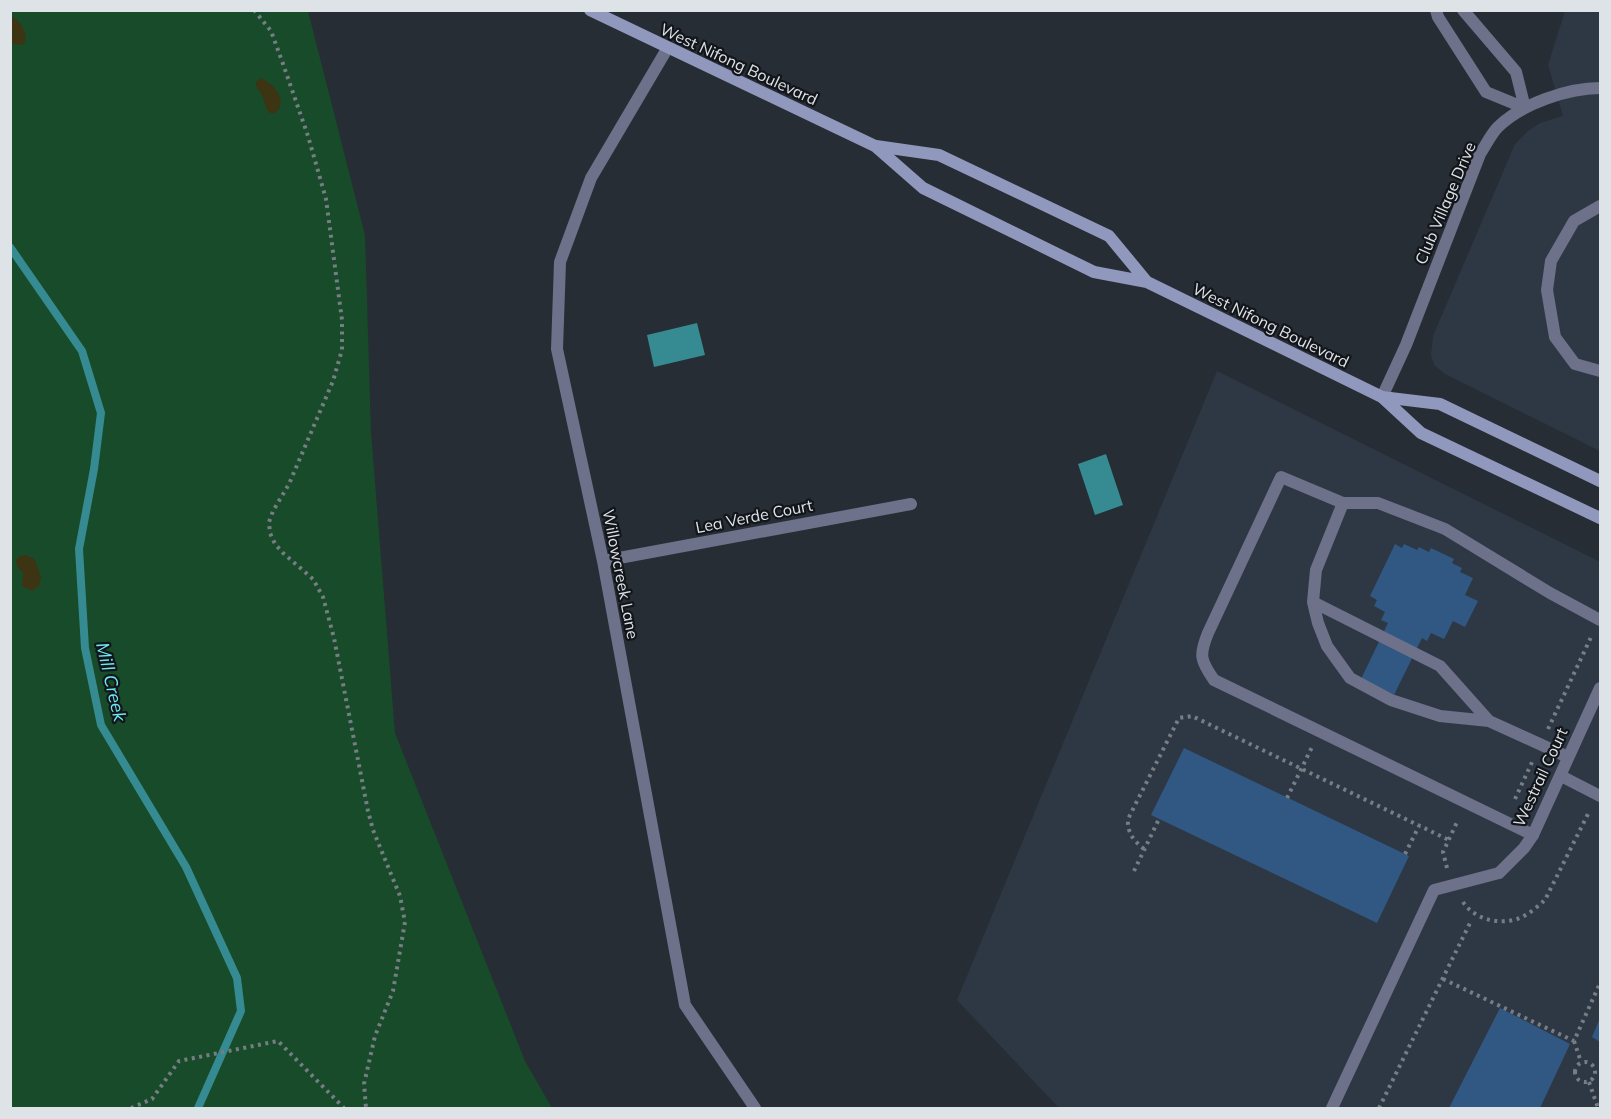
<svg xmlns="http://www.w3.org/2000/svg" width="1611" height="1119" font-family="Mulish,sans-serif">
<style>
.built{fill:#2d3844}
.green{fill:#184b29}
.sand{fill:#3c3413}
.water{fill:#358b91}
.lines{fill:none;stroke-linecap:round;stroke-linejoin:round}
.stream{stroke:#358b91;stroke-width:8}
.building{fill:#315882}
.path{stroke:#777d84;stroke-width:4;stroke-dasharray:3 4.5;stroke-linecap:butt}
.lane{stroke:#6d7189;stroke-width:12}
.street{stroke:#6d7189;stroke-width:12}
.secondary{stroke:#9198bd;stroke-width:12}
.labels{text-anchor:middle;stroke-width:4.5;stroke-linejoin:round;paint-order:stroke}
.street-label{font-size:16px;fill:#dee3e8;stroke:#121519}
.water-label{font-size:18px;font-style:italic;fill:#6ce9f2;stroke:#121519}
</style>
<rect width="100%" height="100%" fill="#262d35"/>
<!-- built -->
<path class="built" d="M 1565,11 L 1600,11 L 1600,451 L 1445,374 L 1434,365 L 1431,355 L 1433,336 L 1515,144 L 1528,131 L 1540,123 L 1563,116 L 1548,65 Z
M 1217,371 L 1600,562 L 1600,1108 L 1059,1108 L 957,1000 Z"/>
<!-- green -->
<path class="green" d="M 10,11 L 308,11 L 365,235 L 371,432 L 395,733 L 525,1061 L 552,1108 L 11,1108 Z"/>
<!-- sand -->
<path class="sand" d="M 10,16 C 21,20 30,35 23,45 L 11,44 Z
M 261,78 C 274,83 289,102 275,113 L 270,113 C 264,107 265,102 262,95 C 258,89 256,89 256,82 Z
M 26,555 L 35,560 L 41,577 L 39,586 L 32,591 L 22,586 L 23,573 L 17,566 L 16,560 L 20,556 Z"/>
<!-- water -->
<path class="water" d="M 697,323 L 705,355 L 654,367 L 647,335 Z
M 1106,454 L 1123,505 L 1095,515 L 1078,464 Z"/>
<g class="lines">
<!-- stream -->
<path class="stream" d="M 10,247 L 82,351 L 101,413 L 94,469 L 79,549 L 85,648 L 101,725 L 186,867 L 237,978 L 241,1011 L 198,1108"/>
</g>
<!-- building -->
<path class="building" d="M 1395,544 L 1402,548 L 1404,544 L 1417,550 L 1419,547 L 1429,552 L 1431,548 L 1454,559 L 1452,563 L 1462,568 L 1460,572 L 1473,578 L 1465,595 L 1478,601 L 1465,627 L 1453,621 L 1444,639 L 1431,633 L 1427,641 L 1422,638 L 1394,695 L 1361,679 L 1388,623 L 1381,620 L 1385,612 L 1374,606 L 1377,600 L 1370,596 Z
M 1184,748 L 1409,856 L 1377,923 L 1151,815 Z
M 1500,1008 L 1570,1044 L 1540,1108 L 1449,1108 Z
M 1600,1018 L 1600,1042 L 1592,1037 Z"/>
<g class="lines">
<!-- path -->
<path class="path" d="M 254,10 L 271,31 L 282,61 L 308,136 L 326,199 L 342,320 L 342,350 L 333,381 L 289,484 L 273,511 L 269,522 L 270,533 L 275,544 L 283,553 L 313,579 L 323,597 L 334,638 L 368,811 L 373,830 L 400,896 L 405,922 L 393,991 L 375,1036 L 364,1084 L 366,1108
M 1548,729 L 1592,635
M 1287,798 L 1312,747
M 1515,799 L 1533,760
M 1144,849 C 1134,841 1127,833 1128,819 L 1179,718 L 1192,716 L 1449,840
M 1405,854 L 1419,826
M 1447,868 L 1443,852 L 1458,820
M 1134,871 L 1159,819
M 1463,902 C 1474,919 1498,925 1517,919 C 1527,916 1537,907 1545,900 L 1589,812
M 1443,979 L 1574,1041 L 1600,983
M 1574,1041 L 1581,1062
M1575 1072a10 10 0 1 1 20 0a10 10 0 1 1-20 0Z
M 1589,1082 L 1598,1108
M 131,1108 L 152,1099 L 179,1061 L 278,1041 L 344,1108
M 1379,1108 L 1470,923"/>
<!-- lane -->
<path class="lane" d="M 1600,206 L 1574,221 L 1551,261 L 1547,290 L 1555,337 L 1575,364 L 1600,371
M 1343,503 L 1281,477 L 1208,633 C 1199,655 1200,660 1214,680 L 1533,835
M 1313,602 L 1440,666 L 1489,721
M 1568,757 L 1489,721 L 1440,716 L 1391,700 L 1350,678 L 1327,646 L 1318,623 L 1313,602 L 1316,570 L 1343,503 L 1378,503 L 1445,529 L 1550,593 L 1600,620
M 1561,776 L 1600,796
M 1332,1108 L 1434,890 L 1499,873"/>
<!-- street -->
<path class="street" d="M 1436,10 L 1438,17 L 1486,92 L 1525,108
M 1463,10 L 1516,72 L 1525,108
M 667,49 L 591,178 L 560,262 L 557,349 L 603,561 L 685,1005 L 755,1108
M 1382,397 L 1406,345 L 1480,154 C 1486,145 1491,134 1498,127 C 1521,104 1568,88 1600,88
M 603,561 L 911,504
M 1499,873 L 1524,848 L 1533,835 L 1600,688"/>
<!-- secondary -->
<path class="secondary" d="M 590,10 L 875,146 L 923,188 L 1094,272 L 1147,282 L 1382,397 L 1421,433 L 1600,518
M 876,146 L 939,155 L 1109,236 L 1147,282
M 1382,397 L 1440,404 L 1600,481"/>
</g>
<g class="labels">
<!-- street labels -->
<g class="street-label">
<text transform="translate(739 64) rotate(25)" y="6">West Nifong Boulevard</text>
<text transform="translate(1445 203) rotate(-67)" y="6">Club Village Drive</text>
<text transform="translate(1271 325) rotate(26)" y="6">West Nifong Boulevard</text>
<text transform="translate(754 516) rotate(-11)" y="6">Lea Verde Court</text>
<text transform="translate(621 574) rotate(79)" y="6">Willowcreek Lane</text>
<text transform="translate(1540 777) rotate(-65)" y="6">Westrail Court</text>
</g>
<!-- water labels -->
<g class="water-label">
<text transform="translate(111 682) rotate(77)" y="6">Mill Creek</text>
</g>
</g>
<!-- border -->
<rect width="1611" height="1119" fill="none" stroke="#dee3e8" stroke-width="24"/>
</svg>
